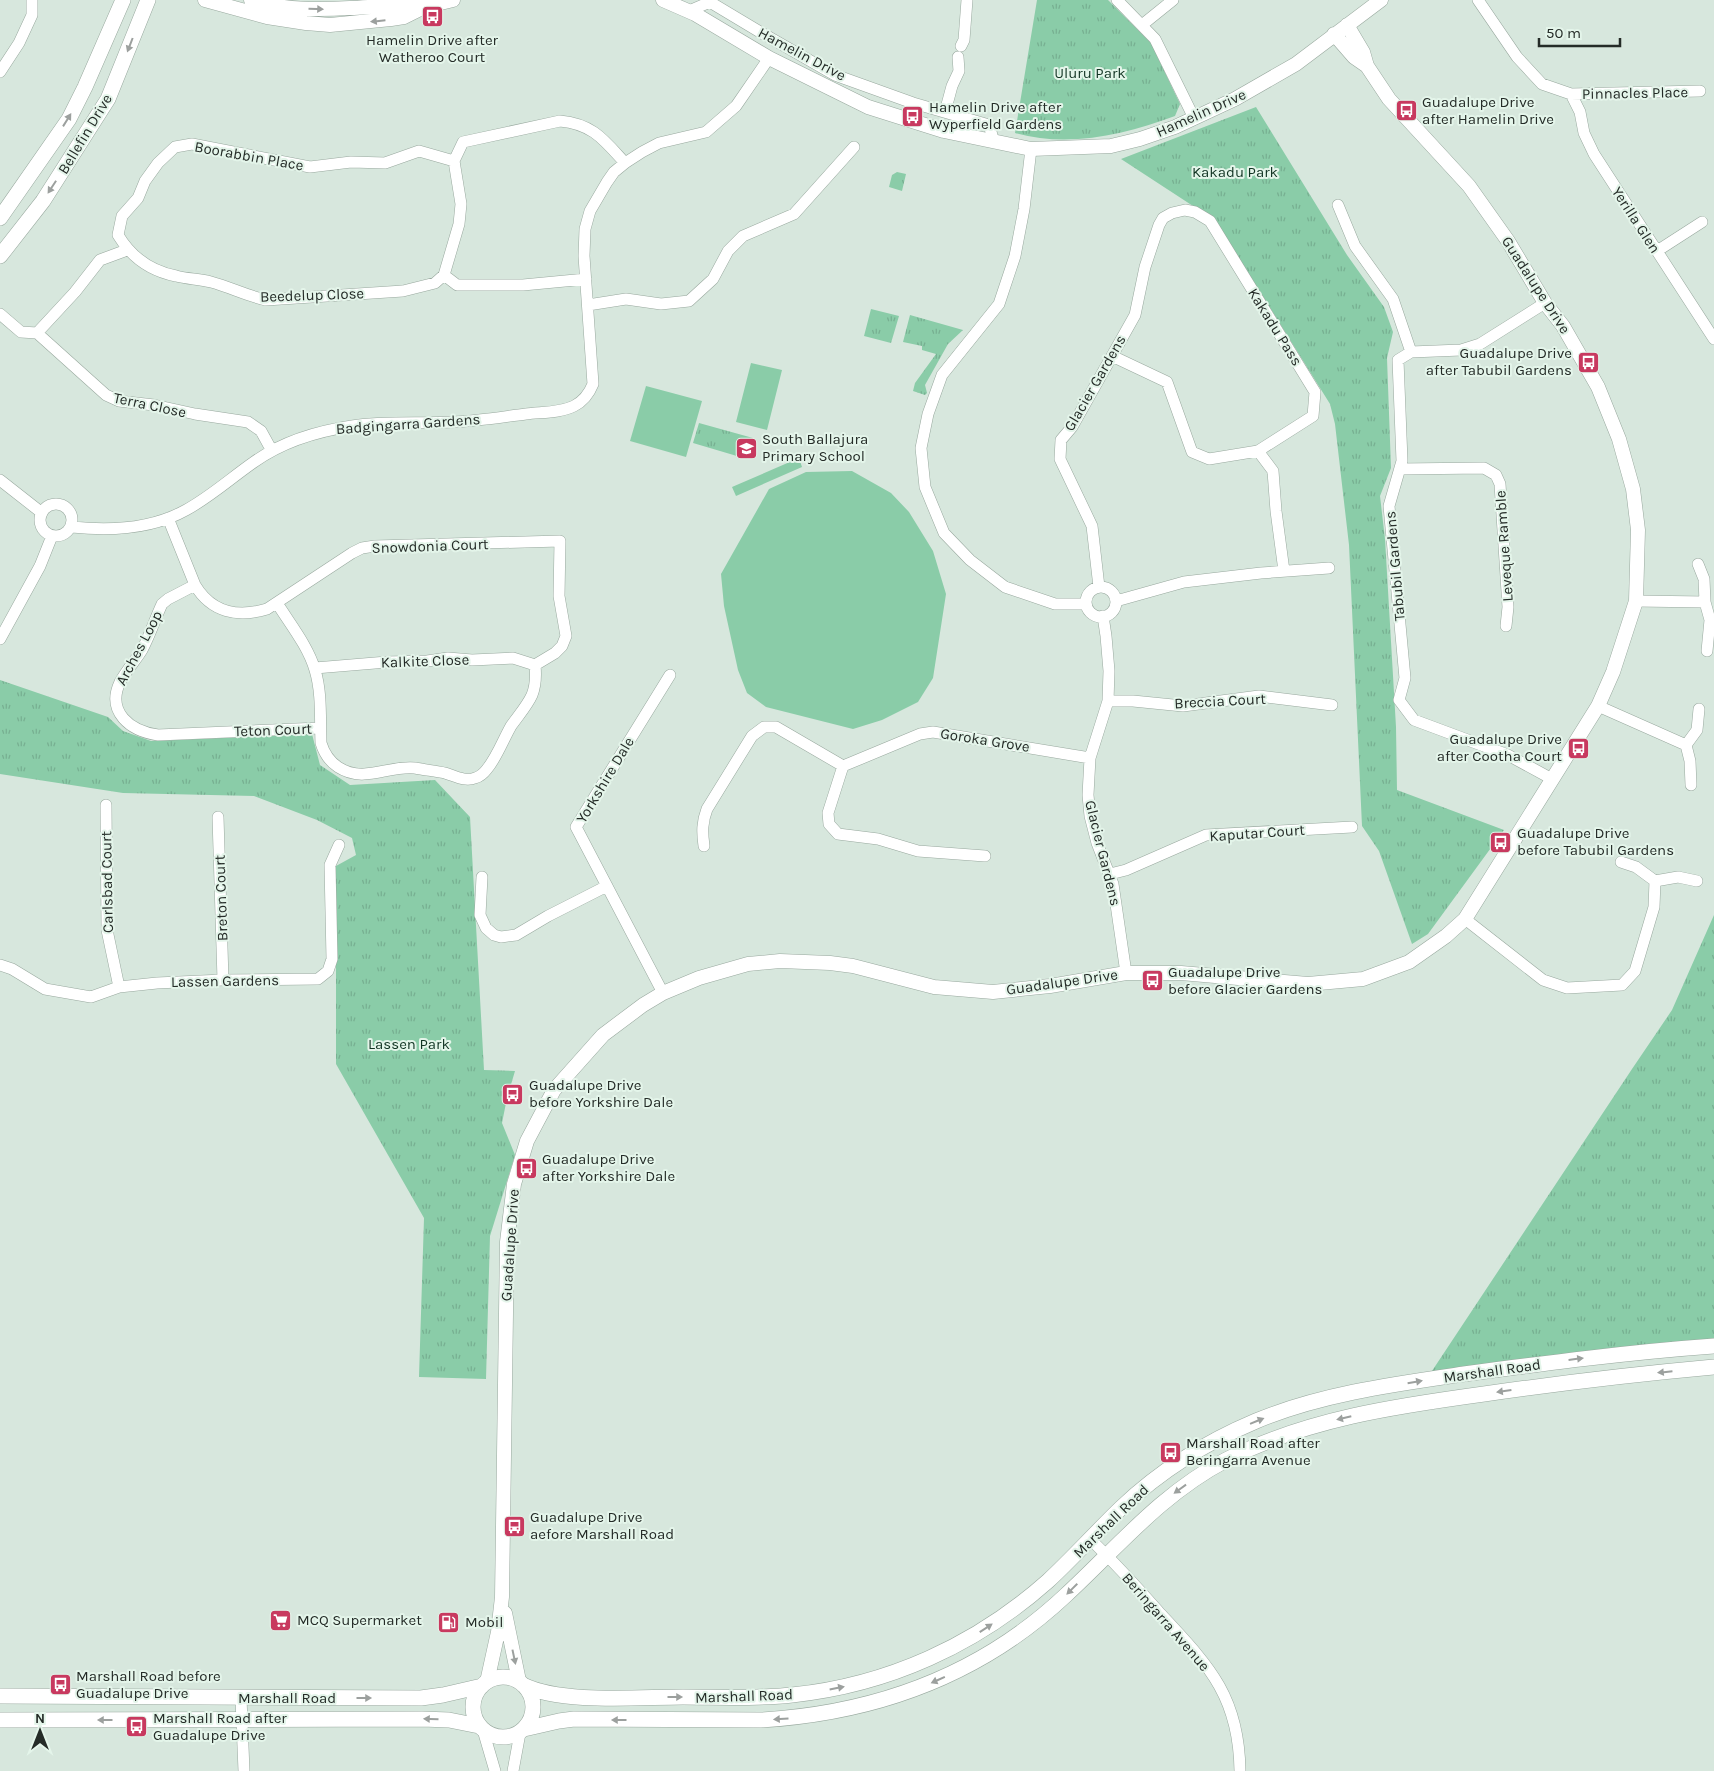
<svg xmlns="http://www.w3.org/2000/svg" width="1714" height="1771" font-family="Karla,sans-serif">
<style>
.grass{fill:url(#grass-tufts)}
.garden{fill:#8acca8}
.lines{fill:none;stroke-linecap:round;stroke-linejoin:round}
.minor-casing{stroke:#98a89e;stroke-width:12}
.tertiary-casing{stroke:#98a89e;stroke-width:15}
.secondary-casing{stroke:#98a89e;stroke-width:16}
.minor{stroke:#fff;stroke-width:11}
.tertiary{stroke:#fff;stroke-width:14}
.secondary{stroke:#fff;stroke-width:15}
.oneway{fill:#9ca09e}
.labels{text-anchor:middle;stroke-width:4;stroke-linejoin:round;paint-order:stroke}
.poi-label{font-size:15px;fill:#242b27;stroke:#e4f5ea;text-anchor:start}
.street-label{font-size:15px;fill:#242b27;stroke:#e4f5ea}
.park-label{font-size:15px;fill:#113423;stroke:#e4f5ea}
</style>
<defs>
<pattern id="grass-tufts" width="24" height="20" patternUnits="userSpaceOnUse" patternTransform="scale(1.25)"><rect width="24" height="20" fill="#8acca8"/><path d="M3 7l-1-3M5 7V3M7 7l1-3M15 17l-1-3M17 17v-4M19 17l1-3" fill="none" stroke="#77af91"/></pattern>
</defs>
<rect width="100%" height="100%" fill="#d7e7dd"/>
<!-- grass -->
<path class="grass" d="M 1037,0 L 1108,0 L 1151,43 L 1180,104 L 1175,116 C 1124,135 1068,148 1015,133 Z
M 1256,107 L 1347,255 L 1384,307 L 1393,332 L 1387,358 L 1391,468 L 1380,496 L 1385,539 L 1396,727 L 1397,790 L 1504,830 L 1428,934 L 1412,944 L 1379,851 L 1362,826 L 1349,545 L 1335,424 L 1330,404 L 1216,221 L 1121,159 Z
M 897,172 L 906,174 L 902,191 L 889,187 L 892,175 Z
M 871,309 L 899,316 L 891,343 L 864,336 Z
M 910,315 L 963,330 L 948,344 L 925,385 L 927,393 L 925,395 L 913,391 L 915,383 L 936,354 L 922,350 L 922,346 L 903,342 Z
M 699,423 L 753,438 L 747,459 L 693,443 Z
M 0,680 L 108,717 L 123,731 L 151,741 L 312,734 L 320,765 L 350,785 L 435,780 L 470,817 L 484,1070 L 515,1071 L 507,1098 L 502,1123 L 515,1155 L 490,1236 L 486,1379 L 419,1377 L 424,1218 L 336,1064 L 336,866 L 356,855 L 352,838 L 317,820 L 254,796 L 123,793 L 0,774 Z
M 1714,915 L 1714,1346 L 1426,1380 L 1632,1069 L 1672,1010 Z"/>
<!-- garden -->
<path class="garden" d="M 751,363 L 782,370 L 767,430 L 736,422 Z
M 646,386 L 702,401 L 686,457 L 630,441 Z
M 799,458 L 802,467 L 736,496 L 732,487 Z
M 852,471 L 891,493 L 909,512 L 933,551 L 946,594 L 933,678 L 918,702 L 882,720 L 853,729 L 766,707 L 747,693 L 738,670 L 724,606 L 721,574 L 769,489 L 806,472 Z"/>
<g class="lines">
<defs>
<path id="minor" d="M 1117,0 L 1155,39 L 1194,118
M 1478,0 L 1517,57 L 1542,84 L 1571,94 L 1700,91
M 689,11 L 710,2 L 760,32 L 835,75 L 913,103 L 989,125 L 994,142
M 1142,25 L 1173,0
M 961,46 L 964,40 L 967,0
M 0,72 L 19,43 L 32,15 L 32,0
M 1571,94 L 1580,112 L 1584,133 L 1594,154 L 1714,339
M 945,112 L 952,86 L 959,71 L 958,57
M 1031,149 L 1024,209 L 1015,256 L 999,304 L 942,375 L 928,414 L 921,448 L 925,487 L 944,533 L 970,560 L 1005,587 L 1055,604 L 1086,604
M 454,161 L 461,204 L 459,224 L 444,275 L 435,283 L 403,291 L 266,300 C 247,296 230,287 211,282 C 200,279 187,279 176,276 C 151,271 131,257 118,235 L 122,216 L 138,198 L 145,181 L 158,163 L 175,147 L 192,144 L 310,167 L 351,162 L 385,163 L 419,151 L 454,161 L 463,142 L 560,121 C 593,124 604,140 625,163
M 1338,205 L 1355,246 L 1393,299 L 1411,352
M 127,250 L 100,260 L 75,292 L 37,333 L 106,395 L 119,401 L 154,405 L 195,414 L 248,422 L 261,431 L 272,451
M 1657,251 L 1702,222
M 444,275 L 457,285 L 523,285 L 586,279
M 1545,303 L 1480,344 L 1461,350 L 1411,352 L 1398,360 L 1402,461 L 1389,506 L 1405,678 L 1399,700 L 1414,720 L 1508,755 L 1552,779
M 588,305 L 626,299 L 661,304 L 689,301 L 713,279 L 728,251 L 743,236 L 794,214 L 854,147
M 0,314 L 21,332 L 37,333
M 1112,356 L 1167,382 L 1192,452 L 1209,459 L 1258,451 L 1273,471 L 1276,511 L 1284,571
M 1400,469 L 1484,468 L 1496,475 L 1500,484 L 1508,607 L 1506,626
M 0,480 L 42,513
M40 520a16 16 0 1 1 32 0a16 16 0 1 1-32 0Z
M 168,518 L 195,585 C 211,612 237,618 267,609 L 352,553 L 362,548 L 375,546 L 560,541 L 559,596 L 566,636 L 562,646 L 555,653 L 535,665 C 536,675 536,685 532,695 C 527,706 518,716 511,726 C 503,740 497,757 487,769 C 484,773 479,777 475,778 C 465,782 455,776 445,773 C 436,771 425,770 415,768 C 388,765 364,784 338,767 C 329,761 324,753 321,743 C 320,719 322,693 315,670 C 308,646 290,624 277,603
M 72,527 C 109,531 152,529 186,510 C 210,497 231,478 254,462 C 282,442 318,431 352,426 C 384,421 422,424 454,422 C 478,421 502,417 526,414 C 541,412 560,413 574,406 C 584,401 589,394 593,384 L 584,256 L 585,229 L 590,211 L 607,182 L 614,172 L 625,163 L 642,152 L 659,143 L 706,132 L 736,106 L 769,58
M 1698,564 L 1704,579 L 1705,602 L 1710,620 L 1707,651
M 195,585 L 168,599 L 162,604 C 155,619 150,635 142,650 C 135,661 126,671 120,682 C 106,712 130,731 158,735 L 320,728
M 1099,587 L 1092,526 L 1060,459 L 1061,440 L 1072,427 L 1135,315 L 1145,267 L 1159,225 L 1163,218 L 1172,213 L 1185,210 L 1195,212 L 1210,221 L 1315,392 L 1313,416 L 1258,451
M1086 602a15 15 0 1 1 30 0a15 15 0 1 1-30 0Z
M 1116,601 L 1184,582 L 1261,573 L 1329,568
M 1636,601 L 1705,602
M 1103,616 L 1106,636 L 1109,671 L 1108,701 L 1090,758 L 1088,795 L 1090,816 L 1097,843 L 1113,884 L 1126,973
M 0,639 L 40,566 L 52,536
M 315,668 L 387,662 L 427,661 L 448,658 L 472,660 L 513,658 L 535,665
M 1108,701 L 1133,701 L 1183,706 L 1259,696 L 1332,705
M 1598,706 L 1686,745
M 843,766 L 828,813 L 829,824 L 838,834 L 878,839 L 918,851 L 985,856
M 1691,785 L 1690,761 L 1686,745 L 1697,730 L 1699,709
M 106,805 L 107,930 L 119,987
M 218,817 L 223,980
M 704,846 C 702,832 702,822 707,809 L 752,736 L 764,727 L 776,727 L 843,766 L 920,734 L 933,732 L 1090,758
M 1621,862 L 1636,867 L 1655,881 L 1678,877 L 1697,881
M 1110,874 L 1126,870 L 1206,835 L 1352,827
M 482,877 L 480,915 L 486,928 L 494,935 L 501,937 L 516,935 L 548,916 L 607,886
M 1465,919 L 1543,980 L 1567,988 L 1622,985 L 1635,971 L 1654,907 L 1655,881
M 0,965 L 12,969 L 45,989 L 91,997 L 119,987 L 157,983 L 223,980 L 318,979 L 328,971 L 332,959 L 330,865 L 339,845
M 663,993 L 576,827 L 670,675
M 1090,1539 C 1114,1562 1136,1586 1158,1611 C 1207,1664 1239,1694 1240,1771
M 241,1698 L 244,1771
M 483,1730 L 495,1771
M 513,1771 L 520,1733"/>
<path id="tertiary" d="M 205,0 L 267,17 L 306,23 L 330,25 L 391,19 L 404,17 L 424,7 L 453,0
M 251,0 C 283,10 317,10 350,8 C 375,7 398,4 423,7
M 663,0 L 695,14 L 769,58 L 868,107 L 944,131 L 1031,149 L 1111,146 L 1140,139 L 1175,127 L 1235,99 L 1296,64 L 1381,0
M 1347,25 L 1363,52 L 1367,66
M 505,1613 L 519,1681
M 487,1682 L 498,1632 L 502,1597 L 507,1242 L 514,1184 L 527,1141 L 554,1090 L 603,1035 L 643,1005 L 663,993 L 699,978 L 748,964 L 780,961 L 830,963 L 853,966 L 934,987 L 993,992 L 1050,986 L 1126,973 L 1181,973 L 1308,984 L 1363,979 L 1409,962 L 1446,936 L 1465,919 L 1598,706 L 1613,672 L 1636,601 L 1638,530 L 1633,489 L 1619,439 L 1598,387 L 1563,326 L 1545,303 L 1508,241 L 1469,186 L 1389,99 L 1367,66 L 1354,57 L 1334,34"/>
<path id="secondary" d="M 0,218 L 69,119 L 85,87 L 123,0
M 0,256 L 43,201 L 108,99 L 148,0
M473 1707a30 30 0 1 1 60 0a30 30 0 1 1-60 0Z
M 523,1685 C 562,1704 638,1697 683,1697 C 719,1697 756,1699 792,1695 C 888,1685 976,1645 1048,1581 C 1073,1558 1096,1532 1121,1508 C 1160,1471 1206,1442 1256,1421 C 1320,1394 1395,1384 1464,1374 C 1547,1363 1630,1352 1714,1346
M 0,1696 L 421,1698 L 443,1695 L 482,1686
M 0,1720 L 422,1719 L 449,1720 L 479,1726
M 524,1729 L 559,1721 L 574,1719 L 761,1720 C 876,1713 981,1675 1066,1595 C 1118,1547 1161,1494 1226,1460 C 1306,1419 1396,1406 1484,1394 C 1561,1383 1637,1374 1714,1367"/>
</defs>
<!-- minor casing -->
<use href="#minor" class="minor-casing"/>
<!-- tertiary casing -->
<use href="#tertiary" class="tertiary-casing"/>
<!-- secondary casing -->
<use href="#secondary" class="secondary-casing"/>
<!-- minor -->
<use href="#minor" class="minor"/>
<!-- tertiary -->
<use href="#tertiary" class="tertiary"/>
<!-- secondary -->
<use href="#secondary" class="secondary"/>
</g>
<!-- one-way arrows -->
<defs><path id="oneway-solid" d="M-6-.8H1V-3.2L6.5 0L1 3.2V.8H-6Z" transform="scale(1.25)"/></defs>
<g class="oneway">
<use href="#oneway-solid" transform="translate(316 9) rotate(2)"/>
<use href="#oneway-solid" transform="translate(378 21) rotate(174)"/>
<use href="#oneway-solid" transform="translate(130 45) rotate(111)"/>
<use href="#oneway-solid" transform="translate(67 120) rotate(-58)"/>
<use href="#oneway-solid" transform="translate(52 187) rotate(123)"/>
<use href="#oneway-solid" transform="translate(1576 1359) rotate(-7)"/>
<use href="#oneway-solid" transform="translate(1665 1372) rotate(174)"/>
<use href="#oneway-solid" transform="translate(1415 1382) rotate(-10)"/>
<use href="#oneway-solid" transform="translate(1504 1391) rotate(172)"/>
<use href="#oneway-solid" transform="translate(1344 1418) rotate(167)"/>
<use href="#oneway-solid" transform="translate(1257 1421) rotate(-22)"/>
<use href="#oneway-solid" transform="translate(1180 1489) rotate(144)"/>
<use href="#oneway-solid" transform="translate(1072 1589) rotate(135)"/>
<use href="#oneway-solid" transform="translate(986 1628) rotate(-33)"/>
<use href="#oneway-solid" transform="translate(514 1657) rotate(78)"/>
<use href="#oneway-solid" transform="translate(938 1680) rotate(156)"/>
<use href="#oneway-solid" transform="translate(837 1688) rotate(-11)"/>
<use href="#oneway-solid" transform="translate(675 1697)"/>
<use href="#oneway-solid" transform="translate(364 1698)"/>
<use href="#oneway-solid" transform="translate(431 1719) rotate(-178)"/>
<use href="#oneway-solid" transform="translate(781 1719) rotate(177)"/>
<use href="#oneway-solid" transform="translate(105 1720) rotate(-180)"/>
<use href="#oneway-solid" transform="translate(619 1720) rotate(180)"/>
</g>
<!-- icons -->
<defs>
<symbol id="bus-square" viewBox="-11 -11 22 22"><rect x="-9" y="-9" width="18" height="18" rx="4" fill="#c8395f" stroke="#e4f5ea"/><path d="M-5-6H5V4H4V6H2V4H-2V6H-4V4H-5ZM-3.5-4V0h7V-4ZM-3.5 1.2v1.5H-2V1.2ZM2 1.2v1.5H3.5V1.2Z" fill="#fff"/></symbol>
<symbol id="school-square" viewBox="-11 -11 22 22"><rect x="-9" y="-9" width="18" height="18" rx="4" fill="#c8395f" stroke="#e4f5ea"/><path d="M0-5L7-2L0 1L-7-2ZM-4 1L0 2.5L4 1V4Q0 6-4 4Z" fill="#fff"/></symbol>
<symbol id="supermarket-square" viewBox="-11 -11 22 22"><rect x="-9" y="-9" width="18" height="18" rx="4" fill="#c8395f" stroke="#e4f5ea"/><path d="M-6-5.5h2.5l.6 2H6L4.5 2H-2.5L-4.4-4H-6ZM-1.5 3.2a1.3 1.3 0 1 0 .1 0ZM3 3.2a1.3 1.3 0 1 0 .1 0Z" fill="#fff"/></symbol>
<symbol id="fuel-square" viewBox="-11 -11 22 22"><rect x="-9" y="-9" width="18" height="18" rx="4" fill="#c8395f" stroke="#e4f5ea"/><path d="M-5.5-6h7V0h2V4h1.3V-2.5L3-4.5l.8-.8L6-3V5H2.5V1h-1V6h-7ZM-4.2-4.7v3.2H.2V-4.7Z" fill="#fff"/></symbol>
</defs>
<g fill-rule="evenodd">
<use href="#bus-square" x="420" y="4" width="25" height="25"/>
<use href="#bus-square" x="1394" y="98" width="25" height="25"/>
<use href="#bus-square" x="900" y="104" width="25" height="25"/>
<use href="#bus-square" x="1576" y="350" width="25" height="25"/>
<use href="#school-square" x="734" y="436" width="25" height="25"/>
<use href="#bus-square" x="1566" y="736" width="25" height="25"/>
<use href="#bus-square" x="1488" y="830" width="25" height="25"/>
<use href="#bus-square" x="1140" y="968" width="25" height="25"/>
<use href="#bus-square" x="500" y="1082" width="25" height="25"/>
<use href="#bus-square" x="514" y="1156" width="25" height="25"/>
<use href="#bus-square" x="1158" y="1440" width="25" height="25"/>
<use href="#bus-square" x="502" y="1514" width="25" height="25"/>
<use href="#supermarket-square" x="268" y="1608" width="25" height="25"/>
<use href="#fuel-square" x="436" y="1610" width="25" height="25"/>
<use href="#bus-square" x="48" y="1672" width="25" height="25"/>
<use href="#bus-square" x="124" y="1714" width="25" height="25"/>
</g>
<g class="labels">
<!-- poi labels -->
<g class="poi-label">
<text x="432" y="45" text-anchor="middle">Hamelin Drive after<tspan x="432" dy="17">Watheroo Court</tspan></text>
<text x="1422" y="107">Guadalupe Drive<tspan x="1422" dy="17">after Hamelin Drive</tspan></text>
<text x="929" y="112">Hamelin Drive after<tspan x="929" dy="17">Wyperfield Gardens</tspan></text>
<text x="1572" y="358" text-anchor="end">Guadalupe Drive<tspan x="1572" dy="17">after Tabubil Gardens</tspan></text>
<text x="762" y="444">South Ballajura<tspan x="762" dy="17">Primary School</tspan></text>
<text x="1562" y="744" text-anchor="end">Guadalupe Drive<tspan x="1562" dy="17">after Cootha Court</tspan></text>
<text x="1517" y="838">Guadalupe Drive<tspan x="1517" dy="17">before Tabubil Gardens</tspan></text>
<text x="1168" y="977">Guadalupe Drive<tspan x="1168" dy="17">before Glacier Gardens</tspan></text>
<text x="529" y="1090">Guadalupe Drive<tspan x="529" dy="17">before Yorkshire Dale</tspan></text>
<text x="542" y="1164">Guadalupe Drive<tspan x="542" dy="17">after Yorkshire Dale</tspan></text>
<text x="1186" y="1448">Marshall Road after<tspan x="1186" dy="17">Beringarra Avenue</tspan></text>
<text x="530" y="1522">Guadalupe Drive<tspan x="530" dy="17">aefore Marshall Road</tspan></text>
<text x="297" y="1625">MCQ Supermarket</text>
<text x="465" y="1627">Mobil</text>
<text x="76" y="1681">Marshall Road before<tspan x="76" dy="17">Guadalupe Drive</tspan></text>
<text x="153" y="1723">Marshall Road after<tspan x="153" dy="17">Guadalupe Drive</tspan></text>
</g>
<!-- street labels -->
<g class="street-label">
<text transform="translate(802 54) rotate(28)" y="5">Hamelin Drive</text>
<text transform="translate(1635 93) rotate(-1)" y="5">Pinnacles Place</text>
<text transform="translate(1201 113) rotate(-24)" y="5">Hamelin Drive</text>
<text transform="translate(85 134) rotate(-59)" y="5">Bellefin Drive</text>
<text transform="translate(249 156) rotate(10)" y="5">Boorabbin Place</text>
<text transform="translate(1636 220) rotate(57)" y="5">Yerilla Glen</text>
<text transform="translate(1536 285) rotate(57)" y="5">Guadalupe Drive</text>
<text transform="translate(312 295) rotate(-2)" y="5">Beedelup Close</text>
<text transform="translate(1275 327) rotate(58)" y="5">Kakadu Pass</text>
<text transform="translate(1095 383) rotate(-60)" y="5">Glacier Gardens</text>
<text transform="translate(150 405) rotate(12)" y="5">Terra Close</text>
<text transform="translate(408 424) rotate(-4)" y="5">Badgingarra Gardens</text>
<text transform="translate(430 546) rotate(-2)" y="5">Snowdonia Court</text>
<text transform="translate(1504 546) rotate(-94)" y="5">Leveque Ramble</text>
<text transform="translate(1395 566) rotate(-95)" y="5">Tabubil Gardens</text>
<text transform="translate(139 648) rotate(-62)" y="5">Arches Loop</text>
<text transform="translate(425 661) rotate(-2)" y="5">Kalkite Close</text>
<text transform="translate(1220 701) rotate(-3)" y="5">Breccia Court</text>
<text transform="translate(273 730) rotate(-2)" y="5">Teton Court</text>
<text transform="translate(985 740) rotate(9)" y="5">Goroka Grove</text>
<text transform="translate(605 780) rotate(-59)" y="5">Yorkshire Dale</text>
<text transform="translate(1257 833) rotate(-4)" y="5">Kaputar Court</text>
<text transform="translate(1103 853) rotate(76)" y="5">Glacier Gardens</text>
<text transform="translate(107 882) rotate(-91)" y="5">Carlsbad Court</text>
<text transform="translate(221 898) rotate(-92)" y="5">Breton Court</text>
<text transform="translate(225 981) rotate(-1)" y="5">Lassen Gardens</text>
<text transform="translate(1062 982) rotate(-8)" y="5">Guadalupe Drive</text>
<text transform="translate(510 1245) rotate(-86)" y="5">Guadalupe Drive</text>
<text transform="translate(1492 1371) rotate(-8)" y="5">Marshall Road</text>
<text transform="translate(1111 1521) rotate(-44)" y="5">Marshall Road</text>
<text transform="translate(1166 1622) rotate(49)" y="5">Beringarra Avenue</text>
<text transform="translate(744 1696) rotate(-2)" y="5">Marshall Road</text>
<text x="287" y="1703">Marshall Road</text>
</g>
<!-- park labels -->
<g class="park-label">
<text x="1090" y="78">Uluru Park</text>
<text x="1235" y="177">Kakadu Park</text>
<text x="409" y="1049">Lassen Park</text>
</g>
</g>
<!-- north arrow -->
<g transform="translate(40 1731)" stroke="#e4f5ea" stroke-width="4" paint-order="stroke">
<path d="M0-4L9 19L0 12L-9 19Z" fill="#242b27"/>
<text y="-8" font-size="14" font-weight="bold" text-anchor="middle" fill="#242b27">N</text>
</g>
<!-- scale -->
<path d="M1539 38v8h81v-8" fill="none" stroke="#242b27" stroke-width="2.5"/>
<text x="1546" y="38" font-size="15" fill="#242b27" stroke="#e4f5ea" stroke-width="4" paint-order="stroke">50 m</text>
</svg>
